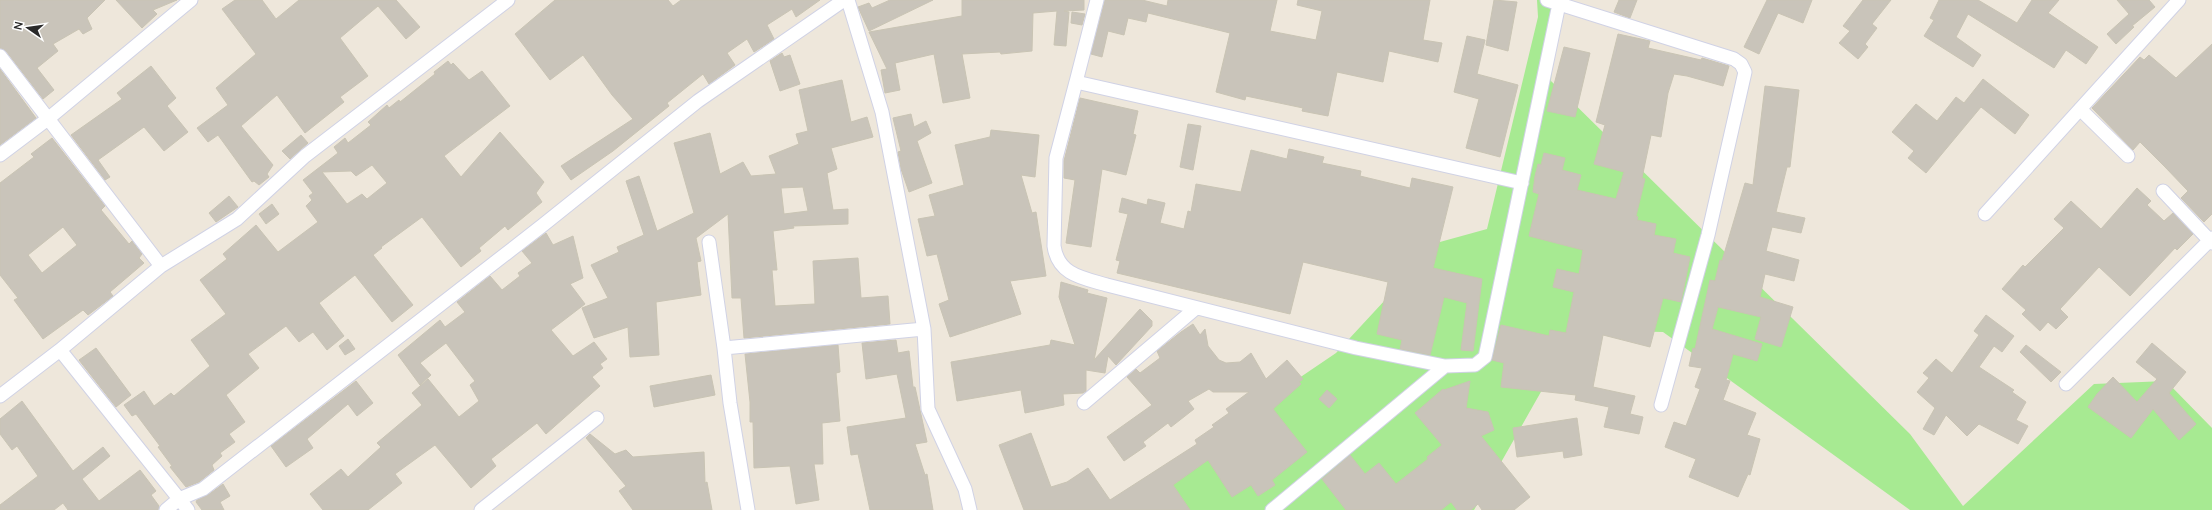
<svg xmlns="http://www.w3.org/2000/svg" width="2212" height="510" font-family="Manrope,sans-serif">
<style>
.green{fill:#a7ea92}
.building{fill:#c9c4ba;stroke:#c9c4b4;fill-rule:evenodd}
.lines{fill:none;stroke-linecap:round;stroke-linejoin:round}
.street-casing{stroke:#d0d2e5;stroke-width:15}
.street{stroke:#fff;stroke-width:13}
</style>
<rect width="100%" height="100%" fill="#eee7db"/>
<!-- green -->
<path class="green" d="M 1537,0 L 1555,0 L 1551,81 L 1910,434 L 1963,506 L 2094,384 L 2166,381 L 2212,428 L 2212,510 L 1910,510 L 1663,332 L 1576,330 L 1474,510 L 1105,510 L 1336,353 L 1386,299 L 1429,245 L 1487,229 L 1538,17 Z"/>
<!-- building -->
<path class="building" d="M 0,0 L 105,0 L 87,18 L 92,29 L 83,34 L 79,29 L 53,44 L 58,51 L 37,68 L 54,90 L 43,99 L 6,51 L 0,48 Z
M 116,0 L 177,0 L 153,10 L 157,14 L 142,28 Z
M 235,0 L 262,0 L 276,19 L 299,0 L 396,0 L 420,27 L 406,39 L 378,6 L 340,38 L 368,76 L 340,97 L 344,102 L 305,133 L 277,95 L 241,126 L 273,165 L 267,174 L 269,177 L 259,185 L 254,181 L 252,182 L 218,135 L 208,142 L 197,128 L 228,105 L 216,88 L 256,54 L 222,9 Z
M 555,0 L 668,0 L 673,6 L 681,0 L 820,0 L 796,17 L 792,9 L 767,25 L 774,39 L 754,52 L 747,39 L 727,53 L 735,65 L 709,84 L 703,74 L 667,103 L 669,106 L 613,151 L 571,180 L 561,166 L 633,119 L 612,95 L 583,55 L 550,80 L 515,34 Z
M 890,0 L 933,0 L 869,31 L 858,7 L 869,3 L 872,8 Z
M 962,0 L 1084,0 L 1084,10 L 1064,11 L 1069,12 L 1066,46 L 1054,45 L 1057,11 L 1033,13 L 1032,51 L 1001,54 L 1000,52 L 962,54 L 970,98 L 943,103 L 934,54 L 895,63 L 900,90 L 885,93 L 881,70 L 887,69 L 869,32 L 962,16 Z
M 1105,0 L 1142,0 L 1167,6 L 1168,0 L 1277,0 L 1270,31 L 1316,40 L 1322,11 L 1297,5 L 1298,0 L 1430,0 L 1423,40 L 1442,43 L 1438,62 L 1389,51 L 1383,82 L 1337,72 L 1328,116 L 1302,111 L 1303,108 L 1246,96 L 1245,100 L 1216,92 L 1230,33 L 1148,13 L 1146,22 L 1128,18 L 1124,35 L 1108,31 L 1102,57 L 1091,54 Z
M 1494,0 L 1517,2 L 1508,51 L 1486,45 Z
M 1619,0 L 1637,0 L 1630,18 L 1614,12 Z
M 1767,0 L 1812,0 L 1803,23 L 1778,13 L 1759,54 L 1744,47 Z
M 1863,0 L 1891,0 L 1872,24 L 1877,28 L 1865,44 L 1868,47 L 1858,59 L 1839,43 L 1850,31 L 1843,26 Z
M 1939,0 L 1978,0 L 2017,23 L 2032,0 L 2059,0 L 2048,13 L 2098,47 L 2086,64 L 2066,50 L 2054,68 L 1968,14 L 1956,37 L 1981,55 L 1973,67 L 1924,36 L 1934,20 L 1930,18 Z
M 2117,0 L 2149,0 L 2155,7 L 2132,26 L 2134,27 L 2116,44 L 2107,34 L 2129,14 Z
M 1072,12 L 1085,14 L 1082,25 L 1071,23 Z
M 1618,34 L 1650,41 L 1648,48 L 1701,60 L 1702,58 L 1729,66 L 1723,86 L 1687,76 L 1674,74 L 1668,93 L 1661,137 L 1651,135 L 1642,178 L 1645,179 L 1636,216 L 1638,217 L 1637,220 L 1656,224 L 1654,235 L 1676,239 L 1673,253 L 1690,257 L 1681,302 L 1663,298 L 1650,347 L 1603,335 L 1593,387 L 1635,396 L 1630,414 L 1643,417 L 1639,434 L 1604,427 L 1609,407 L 1575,400 L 1576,395 L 1501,387 L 1504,363 L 1492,360 L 1501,325 L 1549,336 L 1550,330 L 1566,333 L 1574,292 L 1553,287 L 1557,269 L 1579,274 L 1583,250 L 1529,236 L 1539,194 L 1533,192 L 1535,176 L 1538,164 L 1541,165 L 1544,153 L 1565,158 L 1562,170 L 1581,175 L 1577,190 L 1616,199 L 1624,172 L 1594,164 L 1605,125 L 1596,122 Z
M 1467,36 L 1485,40 L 1477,74 L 1518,85 L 1500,157 L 1466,148 L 1479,99 L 1454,92 Z
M 2212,44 L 2212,214 L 2204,222 L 2181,198 L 2188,191 L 2165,167 L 2140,142 L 2133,150 L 2092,108 L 2140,57 L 2144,60 L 2149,55 L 2176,78 Z
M 1564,47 L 1590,53 L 1575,117 L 1547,111 Z
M 782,53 L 784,57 L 790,55 L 800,84 L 780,91 L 770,61 Z
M 448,61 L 451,65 L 453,63 L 469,80 L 482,71 L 510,106 L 444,156 L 461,177 L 500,132 L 544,182 L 536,193 L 542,202 L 508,230 L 505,226 L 479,248 L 481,251 L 461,267 L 422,217 L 381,247 L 382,248 L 373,255 L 413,305 L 392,322 L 355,275 L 319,303 L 344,336 L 327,350 L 313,332 L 299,342 L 286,326 L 248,354 L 259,368 L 226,395 L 245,422 L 229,434 L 235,442 L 220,453 L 222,456 L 212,465 L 214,470 L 199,482 L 186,487 L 170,467 L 172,466 L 158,447 L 160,446 L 136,414 L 132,416 L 124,405 L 144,391 L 154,406 L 171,393 L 174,396 L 210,366 L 191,340 L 226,314 L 200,280 L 227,259 L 223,254 L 256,225 L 278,252 L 318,222 L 306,206 L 312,200 L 309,196 L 313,193 L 303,180 L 338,153 L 334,147 L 345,138 L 348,143 L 371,125 L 368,122 L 387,105 L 389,108 L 399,100 L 400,102 L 435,74 L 434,72 ZM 372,165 L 387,183 L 367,199 L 362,194 L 347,204 L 322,172 L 351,171 L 356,176 Z
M 151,66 L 176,98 L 167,106 L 188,132 L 164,151 L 144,127 L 98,160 L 110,177 L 105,180 L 71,135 L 122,99 L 117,93 Z
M 0,69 L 36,118 L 0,145 Z
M 1983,79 L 2029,115 L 2015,134 L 1981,107 L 1926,173 L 1908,158 L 1914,151 L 1892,132 L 1916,104 L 1937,121 L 1956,97 L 1964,103 Z
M 842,80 L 851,122 L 867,117 L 873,137 L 831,148 L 837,169 L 827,173 L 833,210 L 848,209 L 848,224 L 793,226 L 794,228 L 773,231 L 777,270 L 772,270 L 775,306 L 815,304 L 813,261 L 858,258 L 861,298 L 888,296 L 890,324 L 744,338 L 741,298 L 732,298 L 728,214 L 696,238 L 701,261 L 697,262 L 701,295 L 656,302 L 659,355 L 630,357 L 628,327 L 594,338 L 582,308 L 608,298 L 591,265 L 619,252 L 617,247 L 644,235 L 626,181 L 639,176 L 657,231 L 694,213 L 674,143 L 710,133 L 720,174 L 743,162 L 751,176 L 776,174 L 769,156 L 799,144 L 796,134 L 808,131 L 799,90 ZM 803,187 L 808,211 L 784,214 L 781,188 Z
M 1765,86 L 1799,90 L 1790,167 L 1787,167 L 1776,212 L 1805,218 L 1801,233 L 1772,227 L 1766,251 L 1799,260 L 1794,281 L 1765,274 L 1760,297 L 1793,307 L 1781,347 L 1755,339 L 1761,317 L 1718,307 L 1712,329 L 1762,344 L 1757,361 L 1733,354 L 1726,380 L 1730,381 L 1723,400 L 1756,413 L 1747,435 L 1760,439 L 1750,475 L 1748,474 L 1738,497 L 1689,477 L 1696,459 L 1665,447 L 1674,422 L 1686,426 L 1700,389 L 1695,387 L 1702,368 L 1689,366 L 1693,348 L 1695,349 L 1710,280 L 1715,281 L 1720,260 L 1722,261 L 1745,183 L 1753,185 Z
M 1080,98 L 1138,111 L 1133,134 L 1136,135 L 1126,175 L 1102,169 L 1091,247 L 1066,243 L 1075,180 L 1064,178 L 1064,161 Z
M 911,114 L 914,127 L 926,121 L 931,133 L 917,141 L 932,183 L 909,192 L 901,169 L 898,152 L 901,151 L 893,118 Z
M 1188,124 L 1201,126 L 1193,170 L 1180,167 Z
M 991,130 L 1039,135 L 1035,177 L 1021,175 L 1032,213 L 1036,212 L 1046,276 L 1010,281 L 1021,314 L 950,337 L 939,304 L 949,300 L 937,254 L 927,256 L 918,219 L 935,216 L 929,195 L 964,185 L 955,145 L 990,137 Z
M 301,135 L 308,143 L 290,159 L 282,151 Z
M 52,138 L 105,206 L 101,210 L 129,244 L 132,241 L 142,254 L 139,258 L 144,263 L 110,292 L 113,296 L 88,315 L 83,310 L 43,339 L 14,300 L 18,298 L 0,275 L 0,183 L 34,157 L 31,154 ZM 63,227 L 77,245 L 42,273 L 28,255 Z
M 1289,149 L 1324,157 L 1322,163 L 1361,171 L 1360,176 L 1410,188 L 1412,178 L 1453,187 L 1433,268 L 1482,279 L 1473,351 L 1461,350 L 1467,303 L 1444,297 L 1430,355 L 1400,349 L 1402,340 L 1377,334 L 1388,282 L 1303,262 L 1290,314 L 1117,273 L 1120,261 L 1116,260 L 1128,214 L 1119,212 L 1122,198 L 1147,205 L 1148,199 L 1165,203 L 1160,223 L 1184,229 L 1188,211 L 1191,212 L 1196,184 L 1241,192 L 1251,150 L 1287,159 Z
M 2137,188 L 2151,201 L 2147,205 L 2164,221 L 2173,213 L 2193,234 L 2177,250 L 2175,248 L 2130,296 L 2099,267 L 2060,309 L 2068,317 L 2056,329 L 2048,322 L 2040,331 L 2022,314 L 2026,310 L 2002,289 L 2023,265 L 2025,267 L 2064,228 L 2054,219 L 2071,201 L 2101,229 Z
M 229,196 L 238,207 L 216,222 L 209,213 Z
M 272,204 L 279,214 L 266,224 L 259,214 Z
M 546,233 L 553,245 L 573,236 L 583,278 L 570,284 L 585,304 L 551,330 L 573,356 L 594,342 L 607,359 L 600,364 L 603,368 L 592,377 L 600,386 L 546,434 L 537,423 L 491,459 L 496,466 L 471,488 L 435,445 L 395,474 L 402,483 L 368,510 L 323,510 L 310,494 L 341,469 L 348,477 L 381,447 L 377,443 L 422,405 L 412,393 L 428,379 L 459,417 L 479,401 L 470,385 L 475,381 L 446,343 L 420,363 L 431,375 L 420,385 L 398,355 L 440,320 L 445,327 L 465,312 L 457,302 L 490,276 L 502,290 L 520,276 L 518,273 L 532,263 L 522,251 Z
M 1061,282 L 1088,290 L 1087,293 L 1107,298 L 1094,360 L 1140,309 L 1152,321 L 1152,326 L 1116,365 L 1108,356 L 1105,373 L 1086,370 L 1086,391 L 1083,393 L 1063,394 L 1064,405 L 1025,413 L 1021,390 L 957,401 L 951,362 L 1050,345 L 1051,340 L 1075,345 L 1059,297 Z
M 1986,315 L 2014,336 L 2002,352 L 1994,346 L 1979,367 L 2014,390 L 2012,392 L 2026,402 L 2016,420 L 2028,426 L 2018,444 L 1979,424 L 1967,436 L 1946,415 L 1934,435 L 1923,429 L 1935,408 L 1917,392 L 1929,378 L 1923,373 L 1936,359 L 1952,373 L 1979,335 L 1974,331 Z
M 1193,324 L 1200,335 L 1205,329 L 1208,346 L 1219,360 L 1226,363 L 1240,362 L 1251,353 L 1266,379 L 1287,360 L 1303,379 L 1299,382 L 1301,384 L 1273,409 L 1307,452 L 1272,480 L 1275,485 L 1258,496 L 1251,485 L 1232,497 L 1208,460 L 1173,485 L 1190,510 L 1024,510 L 999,445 L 1031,433 L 1051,487 L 1067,482 L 1088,468 L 1110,500 L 1197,444 L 1195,440 L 1214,427 L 1212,425 L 1229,413 L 1226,409 L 1249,392 L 1213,392 L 1209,389 L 1188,401 L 1194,409 L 1171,427 L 1168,423 L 1143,442 L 1146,446 L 1124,461 L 1107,437 L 1152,405 L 1127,377 L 1136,369 L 1140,373 L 1160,358 L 1157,351 L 1181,332 Z
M 348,339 L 355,349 L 345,355 L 339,346 Z
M 896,340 L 898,353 L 909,351 L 913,387 L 915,387 L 927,442 L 915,444 L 925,475 L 927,474 L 933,510 L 870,510 L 858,454 L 851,455 L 847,427 L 906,418 L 897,374 L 866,379 L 862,343 Z
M 2152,343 L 2186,372 L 2169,393 L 2196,424 L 2179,440 L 2153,409 L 2131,438 L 2088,407 L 2097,394 L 2113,377 L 2137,402 L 2157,379 L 2136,362 Z
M 838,345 L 840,372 L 836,373 L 840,421 L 822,423 L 823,464 L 814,464 L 819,500 L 796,504 L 790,466 L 754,468 L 753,422 L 750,422 L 750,402 L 745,354 Z
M 2026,345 L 2061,372 L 2051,382 L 2020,352 Z
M 96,348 L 131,395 L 116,407 L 79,360 Z
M 711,375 L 715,395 L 654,407 L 650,386 Z
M 356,381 L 373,403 L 357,416 L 348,404 L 307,439 L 313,448 L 286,467 L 271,446 Z
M 1470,381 L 1466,408 L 1488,412 L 1494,430 L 1481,436 L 1530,497 L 1514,510 L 1482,510 L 1478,504 L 1471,510 L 1457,510 L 1451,502 L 1441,510 L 1346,510 L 1322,479 L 1350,455 L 1365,474 L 1379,463 L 1396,484 L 1428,459 L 1427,457 L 1442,445 L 1415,413 L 1443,389 L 1444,390 Z
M 1327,390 L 1337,399 L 1329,408 L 1319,399 Z
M 22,401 L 73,471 L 103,447 L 110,456 L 82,479 L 99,501 L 140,470 L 156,491 L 151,495 L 159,506 L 158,510 L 68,510 L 63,503 L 54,510 L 0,510 L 0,505 L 38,476 L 17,446 L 12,450 L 0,434 L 0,419 Z
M 1577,418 L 1582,455 L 1564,458 L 1563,451 L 1517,457 L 1513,428 Z
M 590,434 L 615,454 L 626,450 L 633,457 L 704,452 L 705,483 L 707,482 L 712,510 L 633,510 L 619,491 L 626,486 L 586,438 Z
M 223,484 L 230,496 L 220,502 L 224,510 L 202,510 L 196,502 L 197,500 L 208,495 Z"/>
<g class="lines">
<defs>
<path id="street" d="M 848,0 L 882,112 L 924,329 L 928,409 L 965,489 L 970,510
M 1097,0 L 1076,82 L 1522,183
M 1547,0 L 1734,59 L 1741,64 L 1745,72 L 1708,235 L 1661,405
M 0,56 L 161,266
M 1076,82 L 1056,158 L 1054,246 C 1058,275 1083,278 1107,285 L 1356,348 L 1445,366 L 1475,365 L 1485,357 L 1487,348 L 1559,4
M 2080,109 L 2128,156
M 0,155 L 49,118 L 191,0
M 2163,191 L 2212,243
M 1985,214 L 2179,0
M 709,242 L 724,348 L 730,403 L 748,510
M 724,348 L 924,329
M 60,350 L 188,510
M 2066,384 L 2212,238
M 0,396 L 60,350 L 161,266 L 237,219 L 305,156 L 508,0
M 1084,403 L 1196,308
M 166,510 L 179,499 L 203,489 L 543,225 L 698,101 L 844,0
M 481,510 L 597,418
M 1272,510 L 1445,366"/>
</defs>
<!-- street casing -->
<use href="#street" class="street-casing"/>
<!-- street -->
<use href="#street" class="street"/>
</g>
<!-- north arrow -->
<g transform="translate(28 28) rotate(283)" stroke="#ffffff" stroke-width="3" paint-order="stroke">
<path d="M0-3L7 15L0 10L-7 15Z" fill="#2a2a2a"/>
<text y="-6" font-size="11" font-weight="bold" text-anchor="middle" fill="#2a2a2a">N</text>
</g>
</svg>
